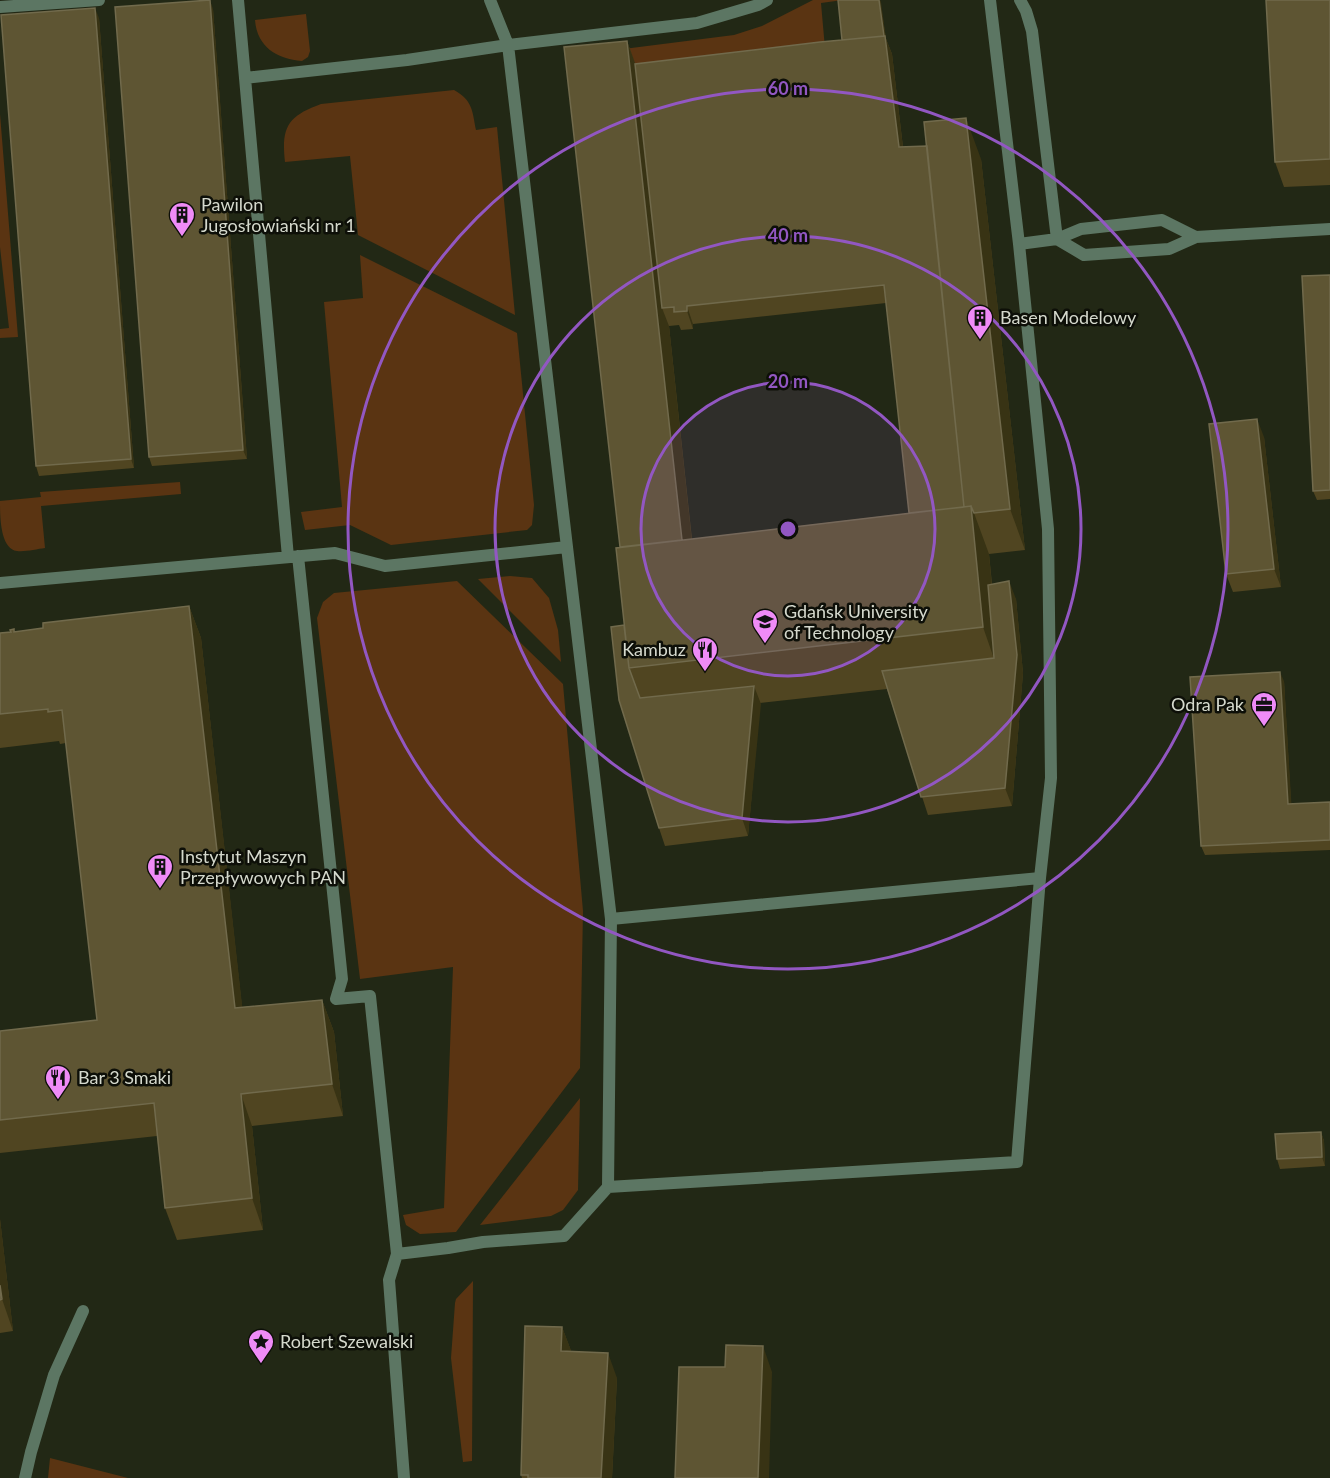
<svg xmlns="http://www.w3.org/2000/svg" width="1330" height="1478" font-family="Lato,sans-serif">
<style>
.green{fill:#5a3412}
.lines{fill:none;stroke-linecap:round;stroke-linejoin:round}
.service{stroke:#5c7663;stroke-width:12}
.wall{fill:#504521;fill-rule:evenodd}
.shaded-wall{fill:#383314}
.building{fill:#5e5533;stroke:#716a4c;stroke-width:1.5}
.ring{fill:none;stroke:#9257c2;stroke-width:3}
.labels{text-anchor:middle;stroke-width:5;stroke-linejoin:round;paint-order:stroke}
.poi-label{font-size:18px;fill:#d5d9cd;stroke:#0d0f08;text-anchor:start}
.centre{fill:#9257c2;stroke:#0d0f08;stroke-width:3}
.ring-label{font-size:18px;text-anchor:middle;font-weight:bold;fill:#9257c2;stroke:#0d0f08;stroke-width:5;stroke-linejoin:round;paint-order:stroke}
</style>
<rect width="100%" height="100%" fill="#222815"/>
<!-- green -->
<path class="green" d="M 813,0 L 843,0 L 821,3 L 826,60 L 642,82 L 576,55 L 734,35 L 762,26 Z
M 306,14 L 310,51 L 308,57 L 302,61 C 277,59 257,47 255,20 Z
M 454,90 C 473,101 472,110 476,130 L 497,127 L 515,315 L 358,235 L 350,156 L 285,162 C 281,127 288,116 321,104 Z
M 0,114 L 18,337 L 0,338 L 0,329 L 9,328 L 0,247 Z
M 360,255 L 517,333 L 534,505 L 532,525 L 527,530 L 391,545 L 350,525 L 305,530 L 301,512 L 342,507 L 324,302 L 363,298 Z
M 180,482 L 181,494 L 41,506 L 45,548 C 37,549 25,552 17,551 C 0,549 0,516 0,501 L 41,497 L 40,492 Z
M 510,576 L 532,578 L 549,598 L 558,630 L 561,662 L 478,579 Z
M 457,581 L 563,684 L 583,911 L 580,1068 L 456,1232 L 420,1234 L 406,1225 L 403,1215 L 444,1208 L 453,967 L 360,979 L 317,618 L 323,602 L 334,593 Z
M 580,1098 L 578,1190 L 563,1210 L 551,1216 L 480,1225 Z
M 473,1281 L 472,1461 L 463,1462 L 451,1358 L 455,1303 L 456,1299 Z
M 50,1458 L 128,1478 L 48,1478 Z"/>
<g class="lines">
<!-- service -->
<path class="service" d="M 238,0 L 288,557
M 1020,0 L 1026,11 L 1032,31 L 1057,239
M 0,7 L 99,0
M 245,78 L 407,60 L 508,45 L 697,23 L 758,5 L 767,0
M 1057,239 L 1084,255 L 1169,249 L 1196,237 L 1330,229
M 1019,244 L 1057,239 L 1081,229 L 1162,220 L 1196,237
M 298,556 L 342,979 L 336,999 L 370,996 L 397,1254 L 389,1280 L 404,1478
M 0,583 L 335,553 L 385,566 L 567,547 L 508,45 L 490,0
M 611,919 L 1040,878 L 1051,778 L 1048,529 L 1019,244 L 990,0
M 608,1187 L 1017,1162 L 1040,878
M 397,1254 L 448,1248 L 483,1242 L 564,1236 L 608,1187 L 611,919 L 567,547
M 25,1478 L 31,1452 L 54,1375 L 83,1311"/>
</g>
<!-- wall -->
<path class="wall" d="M 838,0 L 880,0 L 886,39 L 892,54 L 903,147 L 981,159 L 1025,550 L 989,554 L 992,584 L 1016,599 L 1023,673 L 1012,806 L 928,815 L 887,689 L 760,703 L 748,836 L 665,846 L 659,828 L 619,700 L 624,625 L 620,547 L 627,41 L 635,64 L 842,40 ZM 886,303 L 909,513 L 692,539 L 669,326 L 679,325 L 681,330 L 693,329 L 693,324 Z
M 1330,0 L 1330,185 L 1284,187 L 1275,162 Z
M 213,9 L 247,459 L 152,466 L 149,457 Z
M 99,18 L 134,468 L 39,476 L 36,466 Z
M 1330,275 L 1330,499 L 1317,500 L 1313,491 Z
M 1264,437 L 1281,587 L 1233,592 L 1226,574 Z
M 189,606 L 201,638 L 242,1007 L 322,1000 L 334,1032 L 343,1116 L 252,1126 L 263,1230 L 177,1240 L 165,1208 L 157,1136 L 0,1153 L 0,1031 L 97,1020 L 66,743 L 60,744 L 59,741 L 0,748 L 0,633 L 21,631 Z
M 1284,681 L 1291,804 L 1330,802 L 1330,850 L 1205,855 L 1201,846 Z
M 1321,1132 L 1324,1141 L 1325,1166 L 1280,1169 L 1277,1159 Z
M 0,1219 L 13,1331 L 0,1333 Z
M 562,1327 L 571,1351 L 617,1378 L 612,1478 L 522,1478 L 521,1475 Z"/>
<!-- shaded-wall -->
<path class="shaded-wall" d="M 210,0 L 213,9 L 247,459 L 243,450 Z
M 879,0 L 880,0 L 881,2 L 886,39 L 892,54 L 905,165 L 899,147 Z
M 95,8 L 99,18 L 134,468 L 131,459 Z
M 627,41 L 642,82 L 662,308 L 669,326 L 697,589 L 682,548 Z
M 966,118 L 981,159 L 1025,550 L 1010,509 Z
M 933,145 L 974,513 L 989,554 L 1000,676 L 983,627 Z
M 687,306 L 693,324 L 693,329 L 687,311 Z
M 1257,419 L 1264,437 L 1281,587 L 1274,569 Z
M 1009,581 L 1016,599 L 1023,673 L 1012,806 L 1005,788 Z
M 189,606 L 201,638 L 246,1040 L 235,1008 Z
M 1280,672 L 1284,681 L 1292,813 L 1288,804 Z
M 754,686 L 761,704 L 748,836 L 742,818 Z
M 322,1000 L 334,1032 L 343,1116 L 332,1084 Z
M 241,1094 L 252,1126 L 263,1230 L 252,1198 Z
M 1321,1132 L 1324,1141 L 1325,1166 L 1322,1157 Z
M 0,1219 L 13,1331 L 2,1299 L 0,1285 Z
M 562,1327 L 572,1353 L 561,1351 Z
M 763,1346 L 772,1372 L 769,1478 L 758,1478 Z
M 608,1353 L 617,1378 L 612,1478 L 601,1478 Z"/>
<!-- building -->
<path class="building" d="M 210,0 L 243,450 L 149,457 L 115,7 Z
M 838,0 L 879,0 L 884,36 L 842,40 Z
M 1266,0 L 1330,0 L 1330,159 L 1275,162 Z
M 95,8 L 131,459 L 36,466 L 1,15 Z
M 885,36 L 899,147 L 927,146 L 964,507 L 909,513 L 884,285 L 687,306 L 687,311 L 674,312 L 674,307 L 662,308 L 635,64 L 820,42 Z
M 627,41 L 682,540 L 620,547 L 564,47 Z
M 966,118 L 1010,509 L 974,513 L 971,506 L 964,507 L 924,122 Z
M 1330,275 L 1330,490 L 1313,491 L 1302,276 Z
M 1257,419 L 1274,569 L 1226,574 L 1209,424 Z
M 971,506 L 983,627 L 629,668 L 616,548 Z
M 1009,581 L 1017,655 L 1005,788 L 921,797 L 882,671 L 994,658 L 988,585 Z
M 189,606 L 235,1008 L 322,1000 L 332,1084 L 241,1094 L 252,1198 L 165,1208 L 154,1103 L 0,1120 L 0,1031 L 97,1020 L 62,710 L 48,712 L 48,709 L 0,714 L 0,633 L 11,632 L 10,630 L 14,629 L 14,632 L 43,628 L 43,623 Z
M 624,625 L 629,668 L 640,698 L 754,686 L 742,818 L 659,828 L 619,700 L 611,627 Z
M 1280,672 L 1288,804 L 1330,802 L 1330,840 L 1201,846 L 1190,677 Z
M 1321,1132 L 1322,1157 L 1277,1159 L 1275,1134 Z
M 0,1285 L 2,1299 L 0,1300 Z
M 525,1326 L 562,1327 L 561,1351 L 608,1353 L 601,1478 L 528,1478 L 528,1475 L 521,1475 Z
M 726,1345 L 763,1346 L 758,1478 L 675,1478 L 679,1367 L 725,1367 Z"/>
<!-- distance rings -->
<circle cx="788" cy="529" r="147" fill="#9257c2" fill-opacity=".12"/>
<g class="ring">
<circle cx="788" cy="529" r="147"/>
<circle cx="788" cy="529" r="293"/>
<circle cx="788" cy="529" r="440"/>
</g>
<!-- icons -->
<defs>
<symbol id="building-pin" viewBox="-11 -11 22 30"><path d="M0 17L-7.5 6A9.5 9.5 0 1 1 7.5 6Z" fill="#ef8bf7" stroke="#0d0f08"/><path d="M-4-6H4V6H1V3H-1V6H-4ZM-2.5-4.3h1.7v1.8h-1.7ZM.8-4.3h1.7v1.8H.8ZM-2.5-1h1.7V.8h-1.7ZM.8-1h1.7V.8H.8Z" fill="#111"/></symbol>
<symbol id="university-pin" viewBox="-11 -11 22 30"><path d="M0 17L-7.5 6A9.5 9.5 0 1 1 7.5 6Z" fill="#ef8bf7" stroke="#0d0f08"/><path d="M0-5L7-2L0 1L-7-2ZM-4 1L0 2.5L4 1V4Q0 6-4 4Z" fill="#111"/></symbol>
<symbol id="restaurant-pin" viewBox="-11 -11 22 30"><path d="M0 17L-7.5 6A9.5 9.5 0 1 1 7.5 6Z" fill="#ef8bf7" stroke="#0d0f08"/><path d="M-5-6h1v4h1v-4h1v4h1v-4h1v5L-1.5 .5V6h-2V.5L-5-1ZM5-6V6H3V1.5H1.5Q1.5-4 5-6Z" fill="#111"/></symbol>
<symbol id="office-pin" viewBox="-11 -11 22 30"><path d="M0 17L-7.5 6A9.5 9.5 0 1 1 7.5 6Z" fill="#ef8bf7" stroke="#0d0f08"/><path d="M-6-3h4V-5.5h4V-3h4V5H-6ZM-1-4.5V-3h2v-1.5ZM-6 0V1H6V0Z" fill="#111"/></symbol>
<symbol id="sight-pin" viewBox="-11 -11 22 30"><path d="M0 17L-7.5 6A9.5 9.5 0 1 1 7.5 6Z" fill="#ef8bf7" stroke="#0d0f08"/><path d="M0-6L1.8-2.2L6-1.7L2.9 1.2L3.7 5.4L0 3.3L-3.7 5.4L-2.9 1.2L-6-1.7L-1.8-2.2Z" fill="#111"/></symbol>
</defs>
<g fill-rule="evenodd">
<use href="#building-pin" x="167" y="200" width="30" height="40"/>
<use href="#building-pin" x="965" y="303" width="30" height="40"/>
<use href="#university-pin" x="750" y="607" width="30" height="40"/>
<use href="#restaurant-pin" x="690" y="635" width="30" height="40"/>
<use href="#office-pin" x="1249" y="690" width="30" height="40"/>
<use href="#building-pin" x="145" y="852" width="30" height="40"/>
<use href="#restaurant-pin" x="43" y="1063" width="30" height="40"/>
<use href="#sight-pin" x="246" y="1327" width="30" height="40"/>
</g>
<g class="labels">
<!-- poi labels -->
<g class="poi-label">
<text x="201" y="211">Pawilon<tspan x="201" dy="21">Jugosłowiański nr 1</tspan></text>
<text x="1000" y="324">Basen Modelowy</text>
<text x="784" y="618">Gdańsk University<tspan x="784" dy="21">of Technology</tspan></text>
<text x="686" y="656" text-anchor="end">Kambuz</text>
<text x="1244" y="711" text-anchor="end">Odra Pak</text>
<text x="180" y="863">Instytut Maszyn<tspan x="180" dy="21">Przepływowych PAN</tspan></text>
<text x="78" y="1084">Bar 3 Smaki</text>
<text x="280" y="1348">Robert Szewalski</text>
</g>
</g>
<circle cx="788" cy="529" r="9" class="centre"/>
<g class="ring-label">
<text x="788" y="95">60 m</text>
<text x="788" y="242">40 m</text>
<text x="788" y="388">20 m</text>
</g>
</svg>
